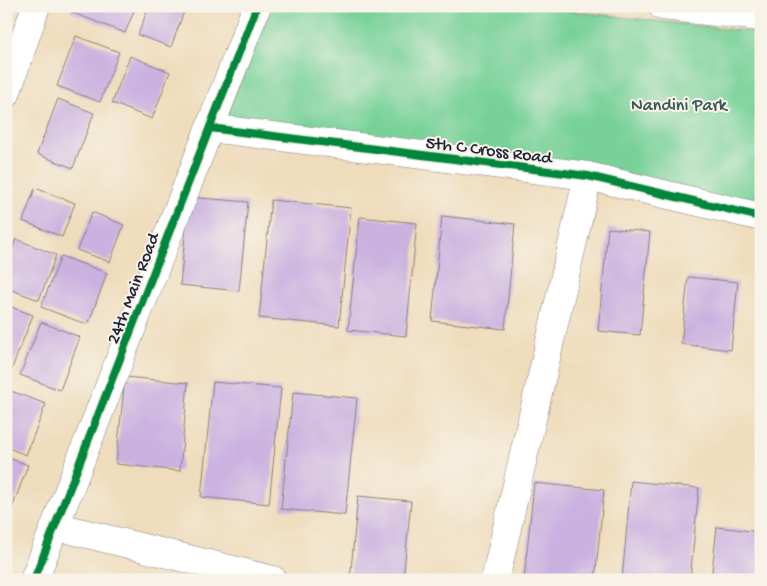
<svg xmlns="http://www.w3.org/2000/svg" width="767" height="586" font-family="'Gochi Hand',sans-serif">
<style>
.green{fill:#77d198;stroke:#4c7a6a}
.building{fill:#cab1e0}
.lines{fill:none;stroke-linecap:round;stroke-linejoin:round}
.minor-casing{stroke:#887f7c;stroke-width:29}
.minor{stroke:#fff;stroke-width:28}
.cycleway-casing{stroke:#f7f3e8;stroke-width:11}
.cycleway{stroke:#00873e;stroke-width:8}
.labels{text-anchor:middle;stroke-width:4;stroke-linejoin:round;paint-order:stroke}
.park-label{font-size:18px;fill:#3c5757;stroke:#f7f3e8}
.street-label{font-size:18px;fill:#22223b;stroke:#f7f3e8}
</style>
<rect width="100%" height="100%" fill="#f7f3e8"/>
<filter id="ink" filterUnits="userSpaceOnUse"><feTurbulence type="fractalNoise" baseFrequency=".02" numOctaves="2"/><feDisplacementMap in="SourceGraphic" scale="10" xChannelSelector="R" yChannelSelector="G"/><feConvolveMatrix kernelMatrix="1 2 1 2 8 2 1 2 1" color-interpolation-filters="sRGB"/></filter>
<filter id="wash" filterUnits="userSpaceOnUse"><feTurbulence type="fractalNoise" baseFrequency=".0096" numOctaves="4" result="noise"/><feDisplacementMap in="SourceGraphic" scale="20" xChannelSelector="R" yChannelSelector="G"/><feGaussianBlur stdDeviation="1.12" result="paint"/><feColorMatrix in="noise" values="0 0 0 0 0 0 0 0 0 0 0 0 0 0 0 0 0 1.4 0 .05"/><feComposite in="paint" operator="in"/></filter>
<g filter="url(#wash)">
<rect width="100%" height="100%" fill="#efdcbc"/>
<!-- green -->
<path class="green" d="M 272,6 L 527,6 L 761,33 L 761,207 L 226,116 Z"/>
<g id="blocks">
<!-- building -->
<path class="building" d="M 73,6 L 136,6 L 125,33 L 71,12 Z
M 149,6 L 186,6 L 171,47 L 138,35 Z
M 76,36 L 119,52 L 100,102 L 57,86 Z
M 130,56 L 170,72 L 152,119 L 112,103 Z
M 58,99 L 94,113 L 73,168 L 37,154 Z
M 35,188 L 75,203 L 62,237 L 23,221 Z
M 189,197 L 248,202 L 239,291 L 180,285 Z
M 271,200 L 351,208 L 339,326 L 259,318 Z
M 92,212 L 124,225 L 110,262 L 77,250 Z
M 442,216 L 515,224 L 505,329 L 432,321 Z
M 360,217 L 417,223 L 406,336 L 348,330 Z
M 608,228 L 650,232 L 640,335 L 598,331 Z
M 16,239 L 56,255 L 39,300 L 6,288 L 6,264 Z
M 61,256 L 107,273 L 88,325 L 41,307 Z
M 688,277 L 738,282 L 731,350 L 681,344 Z
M 6,305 L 33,315 L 10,373 L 6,372 Z
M 41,322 L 80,337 L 60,390 L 20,375 Z
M 125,377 L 188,383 L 180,471 L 116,464 Z
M 213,382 L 281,388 L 269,504 L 201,497 Z
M 11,391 L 46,404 L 26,455 L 6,447 L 6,402 Z
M 293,392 L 357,398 L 345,515 L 281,509 Z
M 6,457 L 28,465 L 8,519 L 6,519 Z
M 631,481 L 699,488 L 690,580 L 622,580 Z
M 534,483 L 604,490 L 595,580 L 524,580 Z
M 358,496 L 411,501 L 403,580 L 350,580 Z
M 717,527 L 761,532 L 761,580 L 711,580 Z"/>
</g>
</g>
<g filter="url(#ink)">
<use href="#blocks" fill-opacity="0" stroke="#887f7c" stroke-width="1"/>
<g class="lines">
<defs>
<path id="minor" d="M 662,6 L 761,17
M 6,94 L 36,6
M 210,128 L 588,176 L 761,217
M 55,526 L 273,580
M 34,580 L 257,6
M 495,580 L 588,176"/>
</defs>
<!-- minor casing -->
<use href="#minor" class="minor-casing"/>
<!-- minor -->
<use href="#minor" class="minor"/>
<defs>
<path id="cycleway" d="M 210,128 L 588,176 L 761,217
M 34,580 L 257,6"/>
</defs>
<!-- cycleway casing -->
<use href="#cycleway" class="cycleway-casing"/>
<!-- cycleway -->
<use href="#cycleway" class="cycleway"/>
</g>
</g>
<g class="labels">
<!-- park labels -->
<g class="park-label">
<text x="679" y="110">Nandini Park</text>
</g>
<!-- street labels -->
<g class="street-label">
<text transform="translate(489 149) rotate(7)" y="6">5th C Cross Road</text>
<text transform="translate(132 288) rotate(-69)" y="6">24th Main Road</text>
</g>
</g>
<!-- margin -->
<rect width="767" height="586" fill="none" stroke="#f7f3e8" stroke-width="25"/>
</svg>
